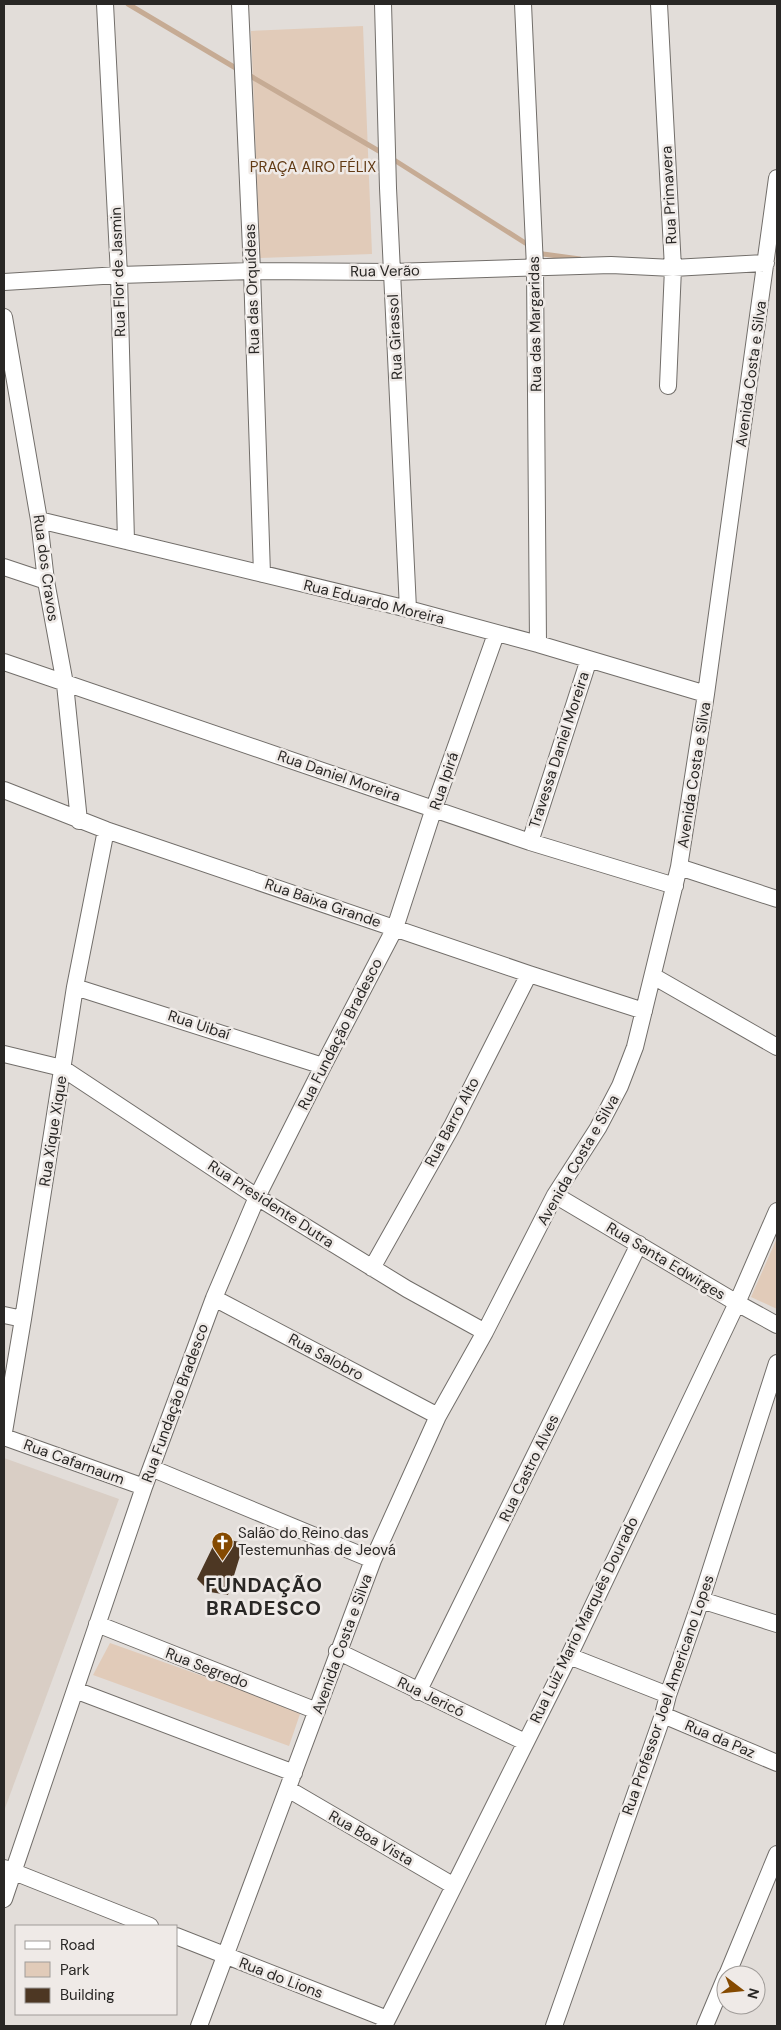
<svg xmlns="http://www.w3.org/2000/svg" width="781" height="2030" font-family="'DM Sans',sans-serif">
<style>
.built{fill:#d9cec5}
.green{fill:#e1cbb9}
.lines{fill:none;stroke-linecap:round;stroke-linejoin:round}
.stream{stroke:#c6ab94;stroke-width:5}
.building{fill:#4d3723}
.street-casing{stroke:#726e6a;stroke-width:18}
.street{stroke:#fff;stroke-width:16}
.labels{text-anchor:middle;stroke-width:5;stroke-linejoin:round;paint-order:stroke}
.park-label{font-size:15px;fill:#613a14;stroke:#efeae7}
.street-label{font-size:15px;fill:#292725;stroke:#efeae7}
.poi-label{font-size:15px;fill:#292725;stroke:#efeae7;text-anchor:start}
.district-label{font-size:20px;font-weight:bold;letter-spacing:1px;fill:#292725;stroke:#efeae7}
</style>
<rect width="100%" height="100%" fill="#e2ddd9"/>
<!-- built -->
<path class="built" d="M 4,1458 L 119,1499 L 4,1811 Z"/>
<!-- green -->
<path class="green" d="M 363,26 L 372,254 L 260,258 L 251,31 Z
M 777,1238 L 777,1309 L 751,1297 Z
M 110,1643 L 301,1711 L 289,1746 L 93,1675 Z"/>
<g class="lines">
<!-- stream -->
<path class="stream" d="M 128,4 L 239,70
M 247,74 L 384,154
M 391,158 L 530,246
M 537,251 L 543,254 L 580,259"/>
</g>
<!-- building -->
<path class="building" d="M 220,1532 L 230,1540 L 244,1543 L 228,1595 L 210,1592 L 197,1579 Z"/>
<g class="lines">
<defs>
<path id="street" d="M 105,4 L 119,275 L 126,541
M 240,4 L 252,271 L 262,574
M 383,4 L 388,188 L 408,609
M 523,4 L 535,267 L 538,644
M 659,4 L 673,268 L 668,386
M 4,282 L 119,275 L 252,271 L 392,272 L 611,265 L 673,268 L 766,263
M 4,317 L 39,520 L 46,581 L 65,684 L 79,821
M 39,520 L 408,609 L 538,644 L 706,694
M 4,567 L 46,581
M 4,662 L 530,842 L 675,886
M 4,790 L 106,830 L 529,974 L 644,1011
M 530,842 L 589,659
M 679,867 L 777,899
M 653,976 L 777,1047
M 75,987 L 323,1066
M 4,1054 L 62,1068 L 257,1197 L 407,1289 L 485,1332
M 555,1195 L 737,1303 L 777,1325
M 372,1268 L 452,1126 L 529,974
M 214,1298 L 438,1416
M 4,1315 L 23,1319
M 4,1432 L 23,1319 L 75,987 L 106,830
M 4,1437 L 144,1487
M 151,1468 L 373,1560
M 701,1600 L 777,1624
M 97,1624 L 317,1711
M 337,1651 L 525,1742
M 569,1656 L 668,1695
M 75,1690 L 294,1773
M 418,1692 L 639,1244
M 663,1715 L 777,1763
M 288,1789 L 454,1886
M 4,1868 L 150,1926
M 4,1899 L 144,1487 L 214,1298 L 257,1197 L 323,1066 L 395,928 L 434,808 L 496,634
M 176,1936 L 387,2019
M 727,1975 L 777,1854
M 199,2026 L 373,1560 L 438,1416 L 485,1332 L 555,1195 L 598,1128 L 620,1086 L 635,1047 L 679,867 L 706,694 L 777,178
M 384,2026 L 569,1656 L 737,1303 L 777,1211
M 554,2026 L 663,1715 L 668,1695 L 701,1600 L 777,1363
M 705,2026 L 726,1976"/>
</defs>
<!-- street casing -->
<use href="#street" class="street-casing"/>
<!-- street -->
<use href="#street" class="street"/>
</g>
<!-- icons -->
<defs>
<symbol id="church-pin" viewBox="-11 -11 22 30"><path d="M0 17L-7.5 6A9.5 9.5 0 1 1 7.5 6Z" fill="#854a01" stroke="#efeae7"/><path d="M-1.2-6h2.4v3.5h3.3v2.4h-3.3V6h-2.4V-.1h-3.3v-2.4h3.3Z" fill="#fff"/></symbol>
</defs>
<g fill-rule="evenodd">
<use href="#church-pin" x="210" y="1530" width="25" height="34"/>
</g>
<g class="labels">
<!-- park labels -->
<g class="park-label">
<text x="313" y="172">PRAÇA AIRO FÉLIX</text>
</g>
<!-- street labels -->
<g class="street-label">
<text transform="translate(669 195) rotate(-93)" y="5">Rua Primavera</text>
<text transform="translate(385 271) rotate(-1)" y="5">Rua Verão</text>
<text transform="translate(118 272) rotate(-92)" y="5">Rua Flor de Jasmin</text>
<text transform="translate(252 289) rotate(-92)" y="5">Rua das Orquídeas</text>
<text transform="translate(535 324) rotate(-91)" y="5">Rua das Margaridas</text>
<text transform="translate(395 337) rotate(-93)" y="5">Rua Girassol</text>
<text transform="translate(751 374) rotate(-82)" y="5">Avenida Costa e Silva</text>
<text transform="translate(46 568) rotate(82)" y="5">Rua dos Cravos</text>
<text transform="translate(374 602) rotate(14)" y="5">Rua Eduardo Moreira</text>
<text transform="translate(559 750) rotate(-72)" y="5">Travessa Daniel Moreira</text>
<text transform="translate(694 775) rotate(-81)" y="5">Avenida Costa e Silva</text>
<text transform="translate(339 776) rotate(19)" y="5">Rua Daniel Moreira</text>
<text transform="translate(444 781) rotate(-71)" y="5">Rua Ipirá</text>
<text transform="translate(323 903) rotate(19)" y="5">Rua Baixa Grande</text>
<text transform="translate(199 1025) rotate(18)" y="5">Rua Uibaí</text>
<text transform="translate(340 1034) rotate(-63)" y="5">Rua Fundação Bradesco</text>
<text transform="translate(452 1122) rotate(-62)" y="5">Rua Barro Alto</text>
<text transform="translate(53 1131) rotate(-81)" y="5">Rua Xique Xique</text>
<text transform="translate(578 1160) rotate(-60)" y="5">Avenida Costa e Silva</text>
<text transform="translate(271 1204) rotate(33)" y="5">Rua Presidente Dutra</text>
<text transform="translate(666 1261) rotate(31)" y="5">Rua Santa Edwirges</text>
<text transform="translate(326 1357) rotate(28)" y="5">Rua Salobro</text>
<text transform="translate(175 1403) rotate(-70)" y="5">Rua Fundação Bradesco</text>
<text transform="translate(74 1462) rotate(20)" y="5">Rua Cafarnaum</text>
<text transform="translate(529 1468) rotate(-64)" y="5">Rua Castro Alves</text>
<text transform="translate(584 1620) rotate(-64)" y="5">Rua Luiz Mario Marquês Dourado</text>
<text transform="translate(342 1644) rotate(-70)" y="5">Avenida Costa e Silva</text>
<text transform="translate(207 1668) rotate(21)" y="5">Rua Segredo</text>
<text transform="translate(668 1695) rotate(-71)" y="5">Rua Professor Joel Americano Lopes</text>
<text transform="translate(431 1697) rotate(26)" y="5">Rua Jericó</text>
<text transform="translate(720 1739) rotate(23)" y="5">Rua da Paz</text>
<text transform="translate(371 1838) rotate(30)" y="5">Rua Boa Vista</text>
<text transform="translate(281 1978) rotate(21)" y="5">Rua do Lions</text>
</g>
<!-- poi labels -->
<g class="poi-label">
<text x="238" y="1538">Salão do Reino das<tspan x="238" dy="17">Testemunhas de Jeová</tspan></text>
</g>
<!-- district labels -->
<g class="district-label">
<text x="264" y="1592">FUNDAÇÃO<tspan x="264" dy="23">BRADESCO</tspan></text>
</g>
</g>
<!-- border -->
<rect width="781" height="2030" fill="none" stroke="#292725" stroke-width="10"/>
<!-- legend -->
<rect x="15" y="1925" width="162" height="90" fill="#efeae7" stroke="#a09c99"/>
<rect x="25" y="1941" width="25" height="8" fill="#ffffff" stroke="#a09c99"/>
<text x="60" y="1950" font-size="15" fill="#292725">Road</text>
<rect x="25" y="1962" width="25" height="15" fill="#e1cbb9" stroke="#a09c99"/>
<text x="60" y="1975" font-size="15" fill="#292725">Park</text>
<rect x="25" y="1988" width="25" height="15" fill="#4d3723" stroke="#a09c99"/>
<text x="60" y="2000" font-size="15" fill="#292725">Building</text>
<!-- north arrow -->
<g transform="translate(741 1990) rotate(106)"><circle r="24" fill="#efeae7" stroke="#a09c99"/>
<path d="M0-4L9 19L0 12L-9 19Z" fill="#854a01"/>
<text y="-8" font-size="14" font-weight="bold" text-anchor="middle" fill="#292725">N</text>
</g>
</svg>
